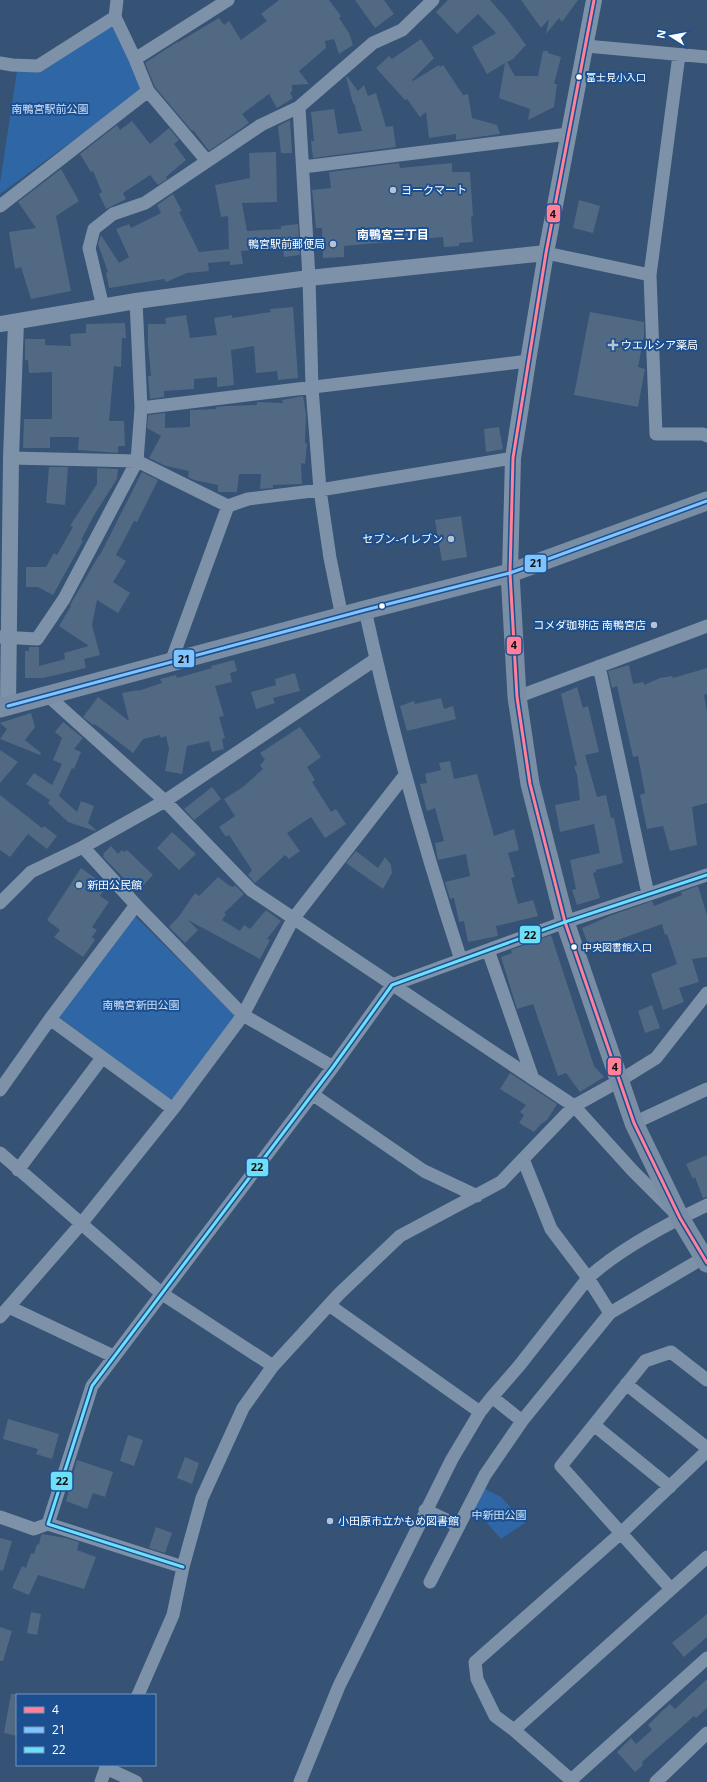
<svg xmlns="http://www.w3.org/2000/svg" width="707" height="1782" font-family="'Open Sans','Noto Sans JP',sans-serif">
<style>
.green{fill:#2f66a5}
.building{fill:#526984}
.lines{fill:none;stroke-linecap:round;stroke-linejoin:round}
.minor{stroke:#7d92a8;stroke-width:13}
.tertiary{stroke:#7d92a8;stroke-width:16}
.secondary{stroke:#798da4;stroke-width:19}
.bus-1-casing{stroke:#1b4f8f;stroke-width:6}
.bus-2-casing{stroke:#1b4f8f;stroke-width:6}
.bus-3-casing{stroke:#1b4f8f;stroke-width:6}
.bus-1{stroke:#ff8098;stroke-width:3}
.bus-2{stroke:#80c4ff;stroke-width:3}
.bus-3{stroke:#6ddff8;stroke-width:3}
.bus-dot{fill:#fff;stroke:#1b4f8f;stroke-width:1.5}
.poi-dot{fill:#b9c2ce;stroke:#1b4f8f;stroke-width:1.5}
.labels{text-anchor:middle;stroke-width:4;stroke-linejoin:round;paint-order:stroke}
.bus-label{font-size:10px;fill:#fff;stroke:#1b4f8f;text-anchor:start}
.park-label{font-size:11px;fill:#cfe3fa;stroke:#1b4f8f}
.poi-label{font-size:11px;fill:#fff;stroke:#1b4f8f;text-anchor:start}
.neighbourhood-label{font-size:12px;font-weight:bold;fill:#fff;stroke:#1b4f8f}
.line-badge{stroke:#1b4f8f;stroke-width:1.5}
.pale-badge-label{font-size:11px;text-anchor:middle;font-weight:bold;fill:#111}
</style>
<rect width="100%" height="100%" fill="#365274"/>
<!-- green -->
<path class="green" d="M 112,25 L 130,61 L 142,90 L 0,194 L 0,183 L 17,71 Z
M 135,916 L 235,1015 L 172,1101 L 59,1017 Z
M 483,1488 L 501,1497 L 525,1523 L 501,1539 L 473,1507 Z"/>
<!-- building -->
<path class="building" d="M 279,0 L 329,0 L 341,16 L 339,18 L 349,33 L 353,45 L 339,54 L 334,39 L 325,41 L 326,48 L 299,71 L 309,84 L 292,85 L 292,91 L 290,93 L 293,98 L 277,108 L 269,94 L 242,114 L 249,123 L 209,151 L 193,130 L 192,131 L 155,87 L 145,63 L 177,42 L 177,43 L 219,18 L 224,25 L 229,21 L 241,40 L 267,21 L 261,14 Z
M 355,0 L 384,0 L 394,14 L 375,28 Z
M 448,0 L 490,0 L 506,18 L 526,45 L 513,59 L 507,62 L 515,76 L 538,76 L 543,51 L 548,51 L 548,53 L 561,57 L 554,84 L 557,84 L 554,107 L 528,120 L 530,109 L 499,98 L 505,63 L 487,74 L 472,47 L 496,33 L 478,14 L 457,34 L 436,12 Z
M 521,0 L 578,0 L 562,22 L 559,18 L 546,34 L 549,19 L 541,28 Z
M 421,39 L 434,58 L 412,80 L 413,81 L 439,65 L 440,67 L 443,65 L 463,95 L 468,94 L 472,118 L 497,125 L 500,134 L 456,140 L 456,134 L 429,138 L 426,112 L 420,117 L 407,99 L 405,100 L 376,68 L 389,56 L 392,59 Z
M 347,76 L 358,91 L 364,85 L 368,96 L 376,93 L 386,127 L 393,126 L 396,147 L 313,158 L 311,141 L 314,141 L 311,112 L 334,109 L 338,134 L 362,131 L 355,107 L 356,106 L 353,103 L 346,77 Z
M 290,120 L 292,153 L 281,153 L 278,126 Z
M 132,121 L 150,144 L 169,128 L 179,140 L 174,144 L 186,160 L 166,177 L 167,179 L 158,185 L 150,175 L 123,193 L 126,199 L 106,209 L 99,194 L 102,192 L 93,171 L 91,172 L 80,154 L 117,125 L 120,130 Z
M 276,152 L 277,202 L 242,203 L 247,231 L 281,229 L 281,226 L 298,224 L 300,255 L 284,257 L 283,248 L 241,251 L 243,264 L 230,265 L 230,261 L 208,263 L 209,271 L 187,273 L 166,282 L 164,279 L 109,288 L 106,273 L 108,272 L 98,244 L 101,235 L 119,263 L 129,257 L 116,229 L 129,224 L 131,228 L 161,213 L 157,205 L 173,194 L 182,211 L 179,212 L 199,252 L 229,249 L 228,216 L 221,217 L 215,185 L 250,178 L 249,153 Z
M 399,163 L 400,168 L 452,163 L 452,172 L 470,172 L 473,216 L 471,217 L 473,242 L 459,243 L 459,246 L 444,247 L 443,237 L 344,246 L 344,257 L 323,258 L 322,228 L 316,228 L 312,190 L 331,188 L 329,172 Z
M 61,169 L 79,201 L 56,216 L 71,291 L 31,299 L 21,267 L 15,269 L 9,232 L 36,228 L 18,202 Z
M 579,200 L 600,206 L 593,233 L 573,228 Z
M 293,307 L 298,378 L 278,380 L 277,371 L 256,373 L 254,346 L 231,350 L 234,385 L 217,387 L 217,377 L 194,379 L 194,389 L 164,391 L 164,397 L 150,399 L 148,376 L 151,376 L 148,344 L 148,324 L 166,324 L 165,318 L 186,315 L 190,338 L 217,335 L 214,318 L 232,315 L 232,318 L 271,312 L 270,309 Z
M 590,312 L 644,322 L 644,336 L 638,367 L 645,369 L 638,407 L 574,395 Z
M 125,323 L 126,338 L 122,338 L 121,367 L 114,366 L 109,421 L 124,421 L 125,446 L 118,446 L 118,453 L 78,450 L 79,437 L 50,437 L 50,448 L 23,448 L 24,419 L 52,419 L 52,372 L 29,373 L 28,360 L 25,360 L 25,339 L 45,339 L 45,345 L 71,346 L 70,334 L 86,333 L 86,324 Z
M 303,396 L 306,414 L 305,443 L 307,444 L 305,464 L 301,463 L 302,484 L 273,485 L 273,488 L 260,489 L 261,474 L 239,474 L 237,492 L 218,492 L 218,485 L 194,480 L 188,477 L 189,471 L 166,466 L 149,458 L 161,436 L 147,428 L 148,415 L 165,413 L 165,428 L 190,427 L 190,410 L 216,409 L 216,407 L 226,406 L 257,405 L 257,402 L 283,403 L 282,400 Z
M 499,427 L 503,449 L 486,452 L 484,429 Z
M 49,467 L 68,467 L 65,505 L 46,503 Z
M 97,468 L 118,469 L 117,479 L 94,515 L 81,540 L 83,541 L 53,595 L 38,587 L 26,587 L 26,567 L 46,567 L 54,553 L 57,555 L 73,527 L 70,526 L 97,484 Z
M 142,472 L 158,480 L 137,522 L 134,521 L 116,555 L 126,561 L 113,582 L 130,593 L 118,613 L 97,600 L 92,625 L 100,655 L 84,659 L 86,668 L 43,678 L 25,678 L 25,651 L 29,651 L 29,647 L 39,647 L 39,666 L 65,659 L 64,653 L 89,646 L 59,626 L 71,606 L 70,605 L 99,555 L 100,555 Z
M 461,516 L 467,557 L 442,561 L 435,520 Z
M 234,660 L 237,671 L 230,673 L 232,682 L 215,686 L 224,716 L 219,717 L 225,738 L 222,739 L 224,749 L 212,752 L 209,741 L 187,746 L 182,774 L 165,771 L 169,749 L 166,736 L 161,738 L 160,735 L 143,739 L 133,753 L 99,727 L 94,724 L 93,725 L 83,717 L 98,697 L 129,721 L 122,693 L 138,690 L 138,691 L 162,683 L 160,679 L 176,675 L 177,678 L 212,668 L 211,666 Z
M 629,665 L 633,684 L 644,682 L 644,685 L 660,678 L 672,676 L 673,678 L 707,668 L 707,694 L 704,695 L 707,712 L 707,803 L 692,807 L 697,845 L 670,851 L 663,826 L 647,829 L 640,795 L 645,793 L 638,756 L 633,757 L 617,686 L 612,688 L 608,671 Z
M 295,673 L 300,691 L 273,698 L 275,703 L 256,709 L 251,692 L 276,685 L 275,679 Z
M 577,687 L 583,708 L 588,706 L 599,752 L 585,755 L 597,797 L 606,795 L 611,818 L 614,818 L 623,863 L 596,870 L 596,872 L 593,873 L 600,898 L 577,905 L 572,890 L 576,889 L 570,860 L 600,853 L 594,824 L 560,832 L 555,805 L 580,800 L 577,775 L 574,766 L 577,766 L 561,694 Z
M 441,698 L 444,709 L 453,706 L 456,719 L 407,731 L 400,706 L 414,701 L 415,704 Z
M 31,713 L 35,727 L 25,740 L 41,753 L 40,755 L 0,739 L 7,729 L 0,723 Z
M 63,722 L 83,738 L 74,749 L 81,752 L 74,769 L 72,768 L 59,796 L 77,812 L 81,801 L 94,806 L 88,823 L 96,830 L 95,831 L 68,822 L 48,803 L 50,800 L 26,784 L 34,773 L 52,785 L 62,764 L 53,760 L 62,738 L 55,732 Z
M 300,727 L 321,757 L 307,767 L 315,780 L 312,782 L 331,812 L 336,809 L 346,824 L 325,838 L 311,817 L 287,833 L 300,851 L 289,859 L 285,855 L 255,883 L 248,875 L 252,870 L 229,835 L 226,837 L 219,827 L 235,816 L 224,799 L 243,787 L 263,769 L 260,765 L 265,760 L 260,753 Z
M 0,750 L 18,762 L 0,783 Z
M 450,761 L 454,779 L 477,774 L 494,836 L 514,829 L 519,850 L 508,853 L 515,877 L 511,878 L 518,904 L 533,900 L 538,916 L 496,926 L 498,936 L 468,942 L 464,921 L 459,922 L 454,898 L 450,899 L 445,882 L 470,876 L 466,854 L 438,860 L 435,843 L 444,841 L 435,808 L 427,811 L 420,784 L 427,783 L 425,774 L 441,770 L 439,763 Z
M 212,787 L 221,799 L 194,820 L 184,809 Z
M 0,795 L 42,828 L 44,826 L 57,836 L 47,849 L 28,834 L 10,857 L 0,850 Z
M 172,832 L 196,854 L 179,870 L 157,848 Z
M 111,846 L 118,854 L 122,850 L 124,852 L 127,850 L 153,875 L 137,892 L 103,857 L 104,855 L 103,854 Z
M 356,851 L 378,868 L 385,857 L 391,865 L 392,873 L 383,889 L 346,863 Z
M 81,868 L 106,886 L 100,896 L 109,902 L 92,927 L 97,930 L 92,937 L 95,940 L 83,957 L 54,937 L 60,930 L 47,920 Z
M 218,877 L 230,886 L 234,887 L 235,885 L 244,894 L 224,913 L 226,914 L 222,920 L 240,931 L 244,925 L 250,929 L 266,910 L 281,921 L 267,939 L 270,940 L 260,959 L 188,920 L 198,930 L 185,943 L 169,927 L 180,915 L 195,893 L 199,896 Z
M 698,886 L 707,915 L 707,957 L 692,959 L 699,982 L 679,988 L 684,1002 L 663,1010 L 651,974 L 677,964 L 667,934 L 665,935 L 662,924 L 590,950 L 582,928 L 612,915 L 652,901 L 654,906 L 682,895 L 681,892 Z
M 551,935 L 594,1066 L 604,1077 L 580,1092 L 566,1073 L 558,1076 L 533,1004 L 517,1009 L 501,957 L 512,953 L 511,950 Z
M 652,1005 L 660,1028 L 645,1033 L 638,1011 Z
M 510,1073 L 557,1104 L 547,1120 L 541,1124 L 534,1132 L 519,1123 L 524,1115 L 520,1112 L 526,1105 L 500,1089 Z
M 707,1155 L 707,1197 L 703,1198 L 695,1177 L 693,1179 L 686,1164 Z
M 8,1419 L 59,1434 L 52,1459 L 36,1454 L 38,1449 L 3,1439 Z
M 128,1435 L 143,1440 L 134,1466 L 120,1461 Z
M 185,1457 L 199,1463 L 192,1484 L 177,1478 Z
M 77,1460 L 113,1472 L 105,1497 L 93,1493 L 87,1509 L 66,1501 Z
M 156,1527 L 172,1533 L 165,1553 L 149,1548 Z
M 43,1534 L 65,1538 L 79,1542 L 77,1550 L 96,1557 L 84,1589 L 38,1575 L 29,1595 L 12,1588 L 22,1566 L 26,1568 L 31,1553 L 34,1554 L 37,1544 L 39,1545 L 41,1535 Z
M 0,1538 L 12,1541 L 3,1571 L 0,1570 Z
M 31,1612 L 41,1614 L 37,1635 L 27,1633 Z
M 707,1614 L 707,1637 L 684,1657 L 672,1643 Z
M 0,1627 L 12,1631 L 3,1661 L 0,1661 Z
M 707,1679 L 707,1708 L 696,1718 L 694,1716 L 642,1762 L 643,1765 L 635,1772 L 617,1752 L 631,1738 L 636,1744 L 652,1730 L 648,1725 L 662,1711 L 670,1704 L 675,1709 Z
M 11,1694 L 17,1694 L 17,1736 L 4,1733 Z"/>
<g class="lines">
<!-- minor -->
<path class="minor" d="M 117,0 L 115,17 L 135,59 L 148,91 L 207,161
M 586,46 L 707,57
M 679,55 L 650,275 L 656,434 L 703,434 L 707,436
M 135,59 L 228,0
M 0,63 L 12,65 L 38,66 L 115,17
M 299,107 L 309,278 L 312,388 L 320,490 L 330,558 L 342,617
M 303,167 L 568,134
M 0,206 L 148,91
M 546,253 L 650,275
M 103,307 L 89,248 L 94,229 L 113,214 L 145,203 L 261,125 L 299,107 L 373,43 L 402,30 L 433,0
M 141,408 L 528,361
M 11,458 L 137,461 L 228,506
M 365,610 C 391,728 423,845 461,960
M 0,637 L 37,639 L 64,599 L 137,461 L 141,408 L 136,301
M 171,662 L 228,506 L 248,499 L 320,490 L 513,458
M 599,666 L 648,894
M 47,695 L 165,801 L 251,890 L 574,1106 L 632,1170 L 671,1209
M 517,697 L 707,626
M 83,847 L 136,905
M 0,903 L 31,872 L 83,847 L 165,801 L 376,659
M 488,950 L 533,1079
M 50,1019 L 173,1109
M 0,1090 L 50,1019 L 136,905 L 243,1015 L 333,1067
M 312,1094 L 424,1171 L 477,1196
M 634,1123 L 707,1089
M 0,1153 L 161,1293 L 273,1366
M 523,1159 L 551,1229 L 588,1278 L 610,1313
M 18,1170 L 102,1058
M 329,1305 L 480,1412
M 9,1307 L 113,1356
M 0,1317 L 81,1224 L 173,1109 L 243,1015 L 293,919 L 405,775
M 626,1384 L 707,1448
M 492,1397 L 522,1421
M 594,1425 L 670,1487
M 707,1451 L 621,1533 L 475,1662 L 477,1679 L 495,1716 L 514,1730 L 707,1557
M 425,1510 L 459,1526
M 0,1517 L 34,1529 L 48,1524
M 183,1567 L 48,1524 L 92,1386 L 333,1067 L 392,985 L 565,922 L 707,875
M 430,1582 L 485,1475 L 522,1421 L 610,1313 L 703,1258
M 671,1589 L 561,1466 L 645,1361 L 671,1352 L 707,1380
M 138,1695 L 173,1615 L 183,1567 L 202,1498 L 243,1408 L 273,1366 L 339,1294 L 400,1236 L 501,1182 L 574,1106 L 619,1081 L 656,1058 L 707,993
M 514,1730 L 571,1780
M 106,1768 L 136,1782
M 101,1782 L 107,1765
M 300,1782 L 339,1686 L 452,1459 L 480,1412 L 492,1397 L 519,1366 L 588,1278 C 619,1249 669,1223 707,1205
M 573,1782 L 571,1780 L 707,1658
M 656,1782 L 707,1733"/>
<!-- tertiary -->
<path class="tertiary" d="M 0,324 L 136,301 L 309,278 L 546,253
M 510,573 L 513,458 L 528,361 L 546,253 L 594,0
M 8,706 L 11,458 L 16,322"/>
<!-- secondary -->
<path class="secondary" d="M 510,573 L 517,697 L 530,784 L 565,922 L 634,1123 L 680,1218 L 707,1263
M 0,708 L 365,610 L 510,573 L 707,501"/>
<defs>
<path id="bus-1" d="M 594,0 L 546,253 L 513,458 L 510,573 L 517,697 L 530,784 L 565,922 L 634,1123 L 680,1218 L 707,1263"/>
<path id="bus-2" d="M 8,706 L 365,610 L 510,573 L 707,501"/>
<path id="bus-3" d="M 183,1567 L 48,1524 L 92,1386 L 333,1067 L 392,985 L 565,922 L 707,875"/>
</defs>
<!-- bus-1 casing -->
<use href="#bus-1" class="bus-1-casing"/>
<!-- bus-2 casing -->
<use href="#bus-2" class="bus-2-casing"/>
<!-- bus-3 casing -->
<use href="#bus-3" class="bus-3-casing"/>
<!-- bus-1 -->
<use href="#bus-1" class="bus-1"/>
<!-- bus-2 -->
<use href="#bus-2" class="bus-2"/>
<!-- bus-3 -->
<use href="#bus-3" class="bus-3"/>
</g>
<!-- markers -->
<g class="bus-dot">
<circle cx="579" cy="77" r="3.5"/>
<circle cx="382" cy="606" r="3.5"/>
<circle cx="574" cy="947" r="3.5"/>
</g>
<g class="poi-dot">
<circle cx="393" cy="190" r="4"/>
<circle cx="333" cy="244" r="4"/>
<path d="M611 339h4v4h4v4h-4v4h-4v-4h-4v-4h4z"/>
<circle cx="451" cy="539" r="4"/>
<circle cx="654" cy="625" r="4"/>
<circle cx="79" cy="885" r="4"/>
<circle cx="330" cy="1521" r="4"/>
</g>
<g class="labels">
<!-- bus labels -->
<g class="bus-label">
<text x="586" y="81">富士見小入口</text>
<text x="582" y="951">中央図書館入口</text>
</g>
<!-- park labels -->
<g class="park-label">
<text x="50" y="113">南鴨宮駅前公園</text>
<text x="141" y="1009">南鴨宮新田公園</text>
<text x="499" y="1519">中新田公園</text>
</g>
<!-- poi labels -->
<g class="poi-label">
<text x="401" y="194">ヨークマート</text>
<text x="325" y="248" text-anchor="end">鴨宮駅前郵便局</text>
<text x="621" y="349">ウエルシア薬局</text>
<text x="443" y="543" text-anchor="end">セブン-イレブン</text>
<text x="646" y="629" text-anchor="end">コメダ珈琲店 南鴨宮店</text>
<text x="87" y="889">新田公民館</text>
<text x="338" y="1525">小田原市立かもめ図書館</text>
</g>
<!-- neighbourhood labels -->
<g class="neighbourhood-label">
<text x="393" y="239">南鴨宮三丁目</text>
</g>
</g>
<g class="line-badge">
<rect x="546" y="204" width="15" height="19" rx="4" fill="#ff8098"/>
<rect x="524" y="554" width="23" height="19" rx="4" fill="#80c4ff"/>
<rect x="506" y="636" width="16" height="19" rx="4" fill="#ff8098"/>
<rect x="173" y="649" width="22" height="19" rx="4" fill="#80c4ff"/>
<rect x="519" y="925" width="22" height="19" rx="4" fill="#6ddff8"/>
<rect x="607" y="1057" width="15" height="19" rx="4" fill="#ff8098"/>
<rect x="246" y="1158" width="23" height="19" rx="4" fill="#6ddff8"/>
<rect x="50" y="1471" width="23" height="20" rx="4" fill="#6ddff8"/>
</g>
<g class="pale-badge-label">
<text x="553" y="218">4</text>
<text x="536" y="567">21</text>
<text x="514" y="649">4</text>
<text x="184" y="663">21</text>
<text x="530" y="939">22</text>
<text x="615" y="1071">4</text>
<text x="257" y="1171">22</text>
<text x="62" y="1485">22</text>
</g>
<!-- legend -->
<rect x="16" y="1694" width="140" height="72" fill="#1b4f8f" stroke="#7695bc"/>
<rect x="24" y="1707" width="20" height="6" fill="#ff8098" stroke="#7695bc"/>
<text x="52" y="1714" font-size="12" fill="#ffffff">4</text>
<rect x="24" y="1727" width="20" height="6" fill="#80c4ff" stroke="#7695bc"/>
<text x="52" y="1734" font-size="12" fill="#ffffff">21</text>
<rect x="24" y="1747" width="20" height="6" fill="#6ddff8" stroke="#7695bc"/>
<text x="52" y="1754" font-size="12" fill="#ffffff">22</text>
<!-- north arrow -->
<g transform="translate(671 36) rotate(281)" stroke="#1b4f8f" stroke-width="3" paint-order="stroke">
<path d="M0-3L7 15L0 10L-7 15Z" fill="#ffffff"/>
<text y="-6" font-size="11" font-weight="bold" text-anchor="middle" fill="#ffffff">N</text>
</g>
</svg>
